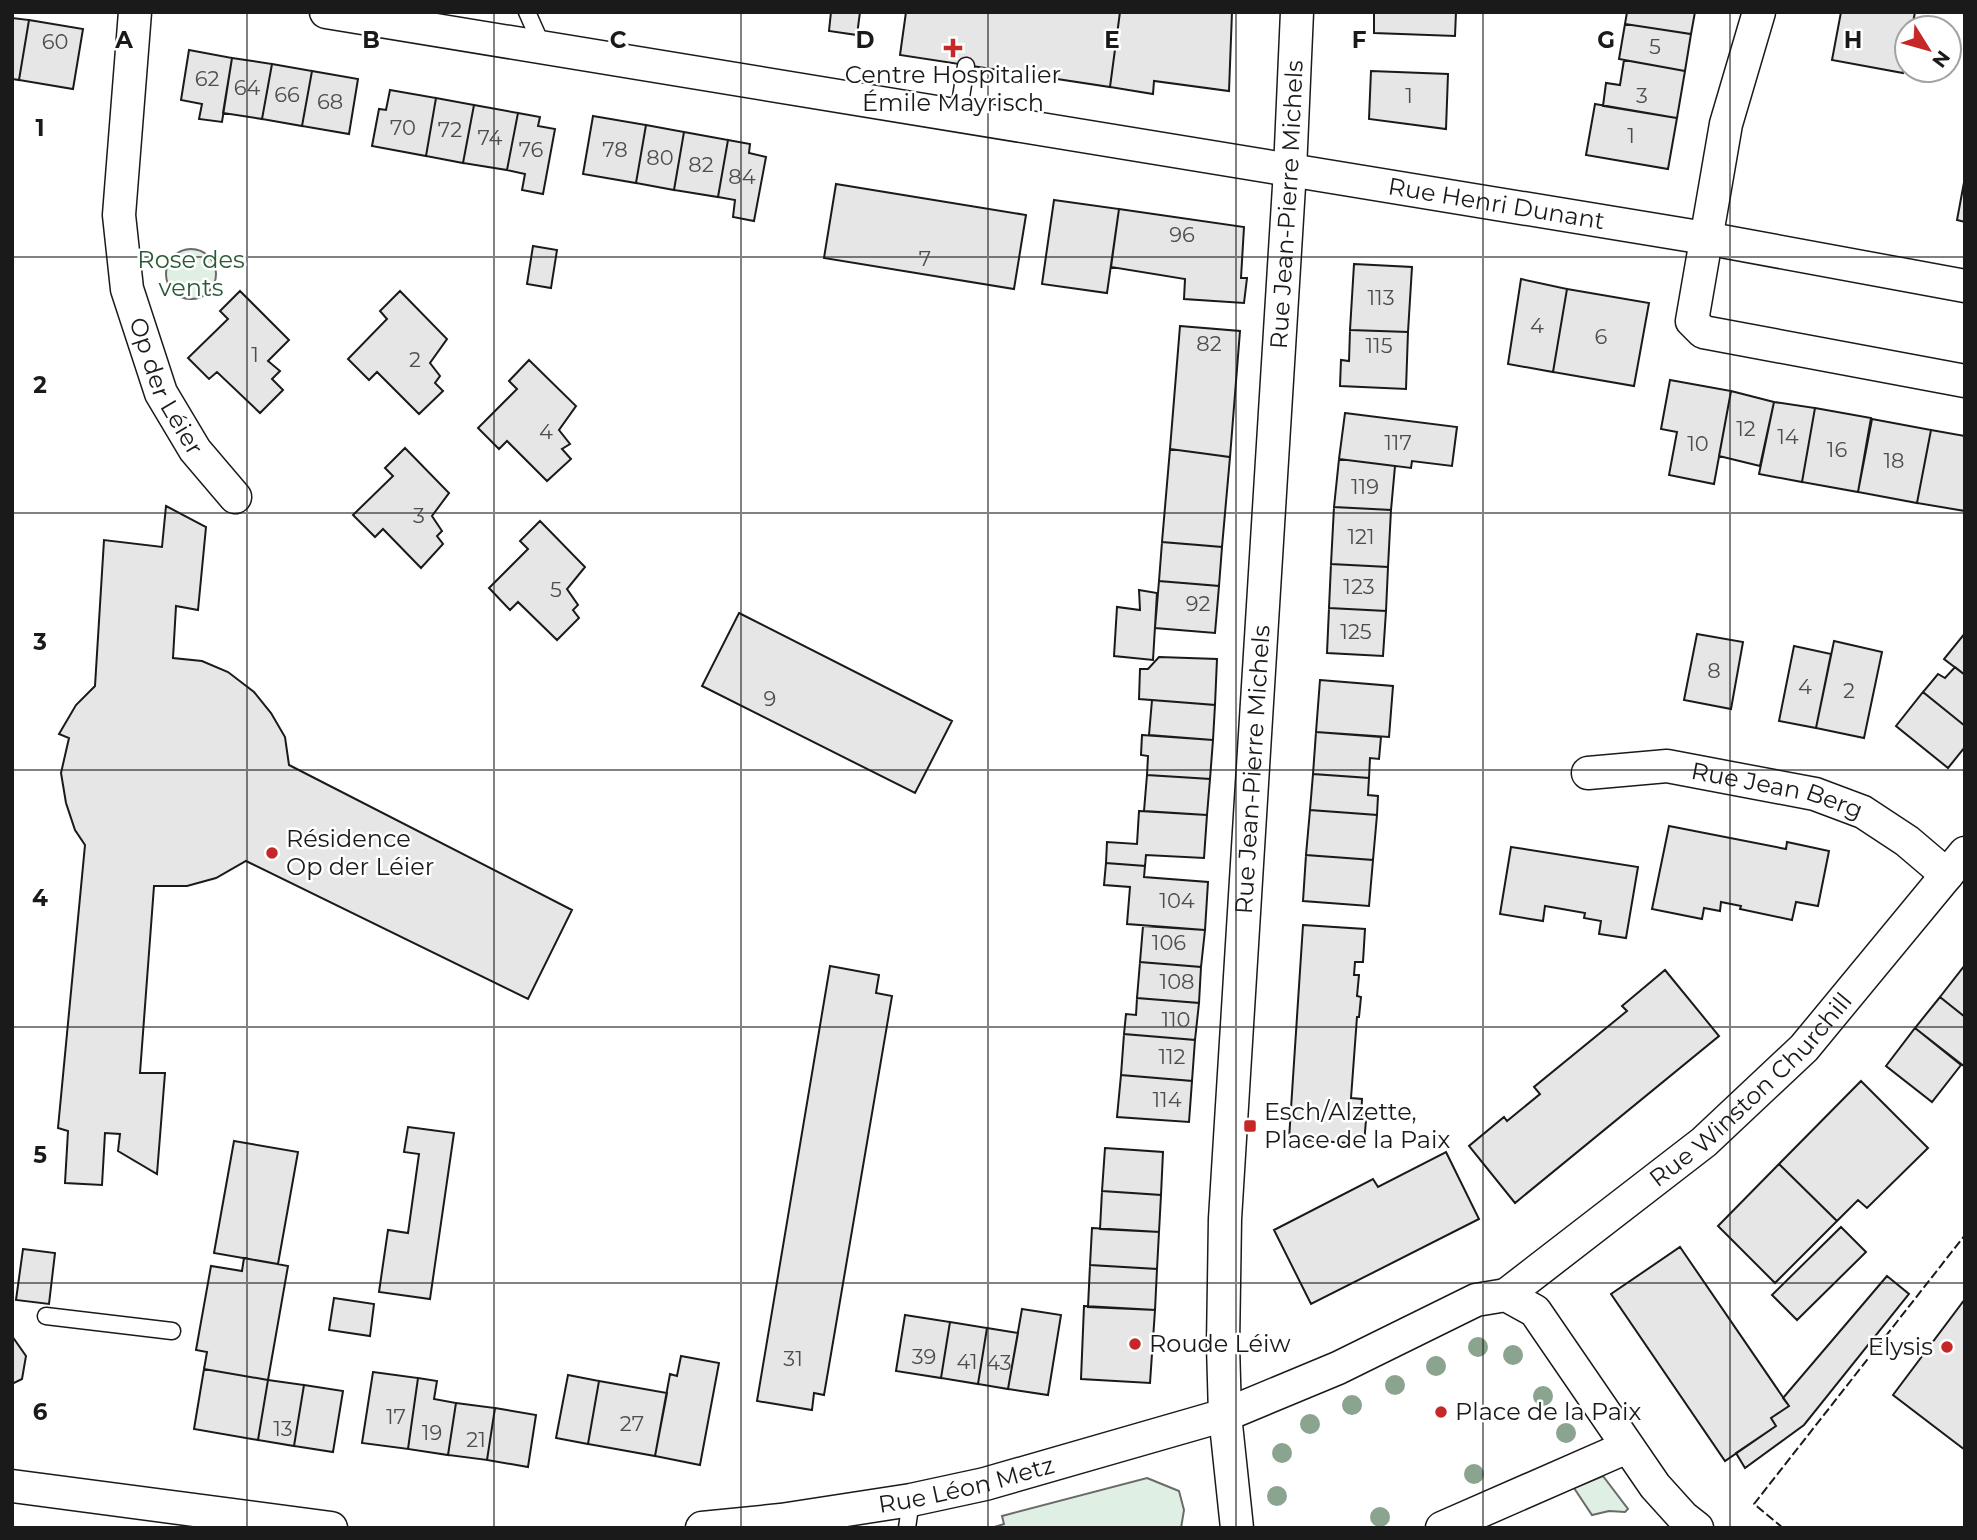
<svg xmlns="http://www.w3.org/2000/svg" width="1977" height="1540" font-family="Montserrat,sans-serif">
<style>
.green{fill:#e0efe3;stroke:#6a6a6a;stroke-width:2}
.building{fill:#e6e6e6;stroke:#1a1a1a;stroke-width:2}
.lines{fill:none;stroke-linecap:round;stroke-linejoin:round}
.service-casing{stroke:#1a1a1a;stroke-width:19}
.minor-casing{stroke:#1a1a1a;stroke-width:35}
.service{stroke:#fff;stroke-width:16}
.minor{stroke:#fff;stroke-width:32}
.fence{stroke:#1a1a1a;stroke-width:2;stroke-dasharray:9 3.5;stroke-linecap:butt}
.tree{fill:#8aa48f}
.grid{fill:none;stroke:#1a1a1a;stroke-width:2;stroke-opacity:0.55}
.poi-dot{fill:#c62828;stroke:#fff;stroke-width:2.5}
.labels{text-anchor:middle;stroke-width:5;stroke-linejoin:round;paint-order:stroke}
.number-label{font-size:21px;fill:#4d4d4d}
.poi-label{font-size:24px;fill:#1a1a1a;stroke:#fff;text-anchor:start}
.street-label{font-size:24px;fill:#1a1a1a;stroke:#fff}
.park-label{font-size:24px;fill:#2b5a34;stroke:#fff}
.grid-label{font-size:23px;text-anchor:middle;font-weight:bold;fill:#1a1a1a;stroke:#fff;stroke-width:5;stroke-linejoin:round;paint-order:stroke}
</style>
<rect width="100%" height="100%" fill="#fff"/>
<!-- green -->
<path class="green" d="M166 274a25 25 0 1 1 50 0a25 25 0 1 1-50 0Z
M 1603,1476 L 1628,1509 L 1625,1512 L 1609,1511 L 1592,1515 L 1574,1488 Z
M 1147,1478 L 1179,1491 L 1184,1510 L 1181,1528 L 991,1528 L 1004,1524 L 1002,1516 Z"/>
<!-- building -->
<path class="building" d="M 831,12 L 860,12 L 857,35 L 829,31 Z
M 906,12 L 1120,12 L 1110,87 L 900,55 Z
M 1120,12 L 1232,12 L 1229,91 L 1154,81 L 1153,94 L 1110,87 Z
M 1374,12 L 1456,12 L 1455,36 L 1374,33 Z
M 1627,12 L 1695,12 L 1691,34 L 1625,24 Z
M 1841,12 L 1915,12 L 1912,28 L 1907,28 L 1907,55 L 1903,73 L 1832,60 Z
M 12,18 L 29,20 L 19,80 L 12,79 Z
M 29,20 L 83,29 L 73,89 L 19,80 Z
M 1625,24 L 1691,34 L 1685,71 L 1619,59 Z
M 189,50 L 232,58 L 222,122 L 199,119 L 202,104 L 181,100 Z
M 232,58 L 272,64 L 262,119 L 223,113 Z
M 1624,60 L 1685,71 L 1677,118 L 1603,106 L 1606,83 L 1620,85 Z
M 272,64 L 312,71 L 302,126 L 262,119 Z
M 312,71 L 358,79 L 349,134 L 302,126 Z
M 1371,71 L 1448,74 L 1446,129 L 1369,119 Z
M 390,90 L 436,98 L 426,156 L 372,146 L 379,109 L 386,110 Z
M 436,98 L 474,105 L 463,163 L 426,156 Z
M 1595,104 L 1677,118 L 1668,169 L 1586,155 Z
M 474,105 L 518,113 L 507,170 L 463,163 Z
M 518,113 L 540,117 L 538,126 L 555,129 L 543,194 L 522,190 L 525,174 L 507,170 Z
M 593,116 L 646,125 L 636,183 L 583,174 Z
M 646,125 L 684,132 L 674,190 L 636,183 Z
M 684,132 L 728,140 L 718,197 L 674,190 Z
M 728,140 L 750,144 L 749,153 L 766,157 L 754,221 L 733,217 L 735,200 L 718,197 Z
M 1965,177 L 1965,222 L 1957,220 Z
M 836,184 L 1026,215 L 1014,289 L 824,258 Z
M 1054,200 L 1119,209 L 1107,293 L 1042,284 Z
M 1119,209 L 1244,227 L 1241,278 L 1247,278 L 1244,303 L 1184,299 L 1185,279 L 1111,267 Z
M 533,246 L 557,250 L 551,288 L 527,284 Z
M 1354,264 L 1412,267 L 1408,332 L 1350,330 Z
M 1521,279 L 1567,289 L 1553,372 L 1508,364 Z
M 1567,289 L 1649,303 L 1634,386 L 1553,372 Z
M 240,291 L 289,340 L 268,361 L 280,371 L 272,379 L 283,390 L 260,413 L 217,372 L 209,379 L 188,358 L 228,319 L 220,311 Z
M 400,291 L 447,339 L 430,363 L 440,376 L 435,383 L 443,391 L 419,414 L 377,372 L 369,380 L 348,359 L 387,319 L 380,311 Z
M 1180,326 L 1240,331 L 1230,457 L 1170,449 Z
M 1350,330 L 1408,332 L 1406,389 L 1340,386 L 1341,360 L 1349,361 Z
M 529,360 L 576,406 L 559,430 L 570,444 L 562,449 L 571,459 L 547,481 L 507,441 L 499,449 L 478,428 L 517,389 L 509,381 Z
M 1670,380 L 1731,391 L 1714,484 L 1669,475 L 1677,432 L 1661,429 Z
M 1731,391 L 1774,402 L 1760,466 L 1719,456 Z
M 1774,402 L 1815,408 L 1802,482 L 1759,474 Z
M 1815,408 L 1871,418 L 1858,492 L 1802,482 Z
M 1345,413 L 1457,427 L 1452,466 L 1412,461 L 1411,468 L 1339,459 Z
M 1872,419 L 1931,430 L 1917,503 L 1858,492 Z
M 1931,430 L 1965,436 L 1965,511 L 1917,503 Z
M 405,448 L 449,493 L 432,516 L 442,531 L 437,536 L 443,544 L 421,568 L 383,529 L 375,537 L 353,515 L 393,476 L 385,468 Z
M 1170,449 L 1230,457 L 1222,547 L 1162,542 Z
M 1339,459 L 1395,466 L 1391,510 L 1334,507 Z
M 166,506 L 206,527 L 198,610 L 176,606 L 173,658 L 202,661 L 228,672 L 254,692 L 271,713 L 285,737 L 289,765 L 572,910 L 528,999 L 246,861 L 216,878 L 187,886 L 154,886 L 140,1073 L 165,1073 L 157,1174 L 118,1151 L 120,1134 L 105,1133 L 102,1185 L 65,1183 L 68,1131 L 58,1128 L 85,845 L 75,830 L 66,803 L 61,773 L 69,738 L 59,734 L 76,705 L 95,686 L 104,540 L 162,547 Z
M 1334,507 L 1391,510 L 1388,567 L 1331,564 Z
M 540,521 L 585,567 L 567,589 L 578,605 L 573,610 L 579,618 L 557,640 L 518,602 L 510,610 L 489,588 L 528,549 L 520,541 Z
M 1162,542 L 1222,547 L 1219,586 L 1159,581 Z
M 1331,564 L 1388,567 L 1386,611 L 1329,608 Z
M 1159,581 L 1219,586 L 1215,633 L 1155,628 Z
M 1139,590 L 1157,593 L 1153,660 L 1114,656 L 1117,607 L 1140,610 Z
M 1329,608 L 1386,611 L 1383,656 L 1327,653 Z
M 739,613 L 952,721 L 915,793 L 702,686 Z
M 1965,633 L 1965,675 L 1944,659 Z
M 1697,634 L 1743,642 L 1731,709 L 1684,700 Z
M 1834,641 L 1882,652 L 1864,738 L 1816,728 Z
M 1794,646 L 1831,654 L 1816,728 L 1779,721 Z
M 1159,657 L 1217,659 L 1215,705 L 1139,699 L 1140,669 L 1148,669 Z
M 1955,667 L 1965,675 L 1965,726 L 1923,692 L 1938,674 L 1945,678 Z
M 1320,680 L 1393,686 L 1389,737 L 1316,732 Z
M 1923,692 L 1965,726 L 1965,747 L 1948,768 L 1896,726 Z
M 1152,700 L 1215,705 L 1213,740 L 1149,735 Z
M 1316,732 L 1381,737 L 1379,759 L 1370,758 L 1369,778 L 1313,774 Z
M 1142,735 L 1213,740 L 1210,779 L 1147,775 L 1148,756 L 1141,755 Z
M 1313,774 L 1369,778 L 1368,795 L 1378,796 L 1377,815 L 1310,810 Z
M 1147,775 L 1210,779 L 1207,815 L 1144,811 Z
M 1310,810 L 1377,815 L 1373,860 L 1306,855 Z
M 1139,811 L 1207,815 L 1204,858 L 1146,855 L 1145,866 L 1106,863 L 1107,842 L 1137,844 Z
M 1669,826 L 1786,849 L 1787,842 L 1829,851 L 1818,906 L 1796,902 L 1792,920 L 1740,909 L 1741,906 L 1721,902 L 1720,911 L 1704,908 L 1702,919 L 1652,909 Z
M 1511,847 L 1638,867 L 1626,938 L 1599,934 L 1601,921 L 1584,918 L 1585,913 L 1545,906 L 1543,921 L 1500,914 Z
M 1306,855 L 1373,860 L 1369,906 L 1303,901 Z
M 1106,863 L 1145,866 L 1144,877 L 1208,882 L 1205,930 L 1127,924 L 1130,887 L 1104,885 Z
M 1303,925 L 1365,929 L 1363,962 L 1355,962 L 1354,975 L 1359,975 L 1357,996 L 1361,997 L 1359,1017 L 1357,1017 L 1351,1098 L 1362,1099 L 1361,1120 L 1366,1120 L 1364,1144 L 1289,1139 Z
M 1143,926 L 1205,930 L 1201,967 L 1140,962 Z
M 1140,962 L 1201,967 L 1199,1003 L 1137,998 Z
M 1965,965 L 1965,1017 L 1940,997 Z
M 830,966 L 879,975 L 876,993 L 892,996 L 824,1395 L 814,1393 L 812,1410 L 757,1401 Z
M 1665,970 L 1719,1036 L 1515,1203 L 1469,1146 L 1504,1117 L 1507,1121 L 1540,1094 L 1534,1087 L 1627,1011 L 1622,1006 Z
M 1940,997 L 1965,1017 L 1965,1067 L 1915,1028 Z
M 1137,998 L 1199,1003 L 1195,1040 L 1124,1034 L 1126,1014 L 1136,1015 Z
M 1915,1028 L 1961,1065 L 1932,1102 L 1886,1066 Z
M 1124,1034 L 1195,1040 L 1192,1081 L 1121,1075 Z
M 1121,1075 L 1192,1081 L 1189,1122 L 1117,1117 Z
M 1861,1081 L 1928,1148 L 1867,1208 L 1858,1200 L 1837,1221 L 1779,1164 Z
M 408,1127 L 454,1133 L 430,1299 L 379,1292 L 388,1230 L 408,1233 L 419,1154 L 404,1152 Z
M 234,1141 L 298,1152 L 278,1264 L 214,1253 Z
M 1105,1148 L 1163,1152 L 1161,1195 L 1102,1191 Z
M 1446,1152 L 1479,1219 L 1311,1304 L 1274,1230 L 1373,1179 L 1378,1187 Z
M 1779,1164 L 1837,1221 L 1775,1283 L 1718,1226 Z
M 1102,1191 L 1161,1195 L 1159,1232 L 1100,1229 Z
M 1841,1227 L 1866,1252 L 1797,1320 L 1772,1295 Z
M 1092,1228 L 1159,1232 L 1157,1269 L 1090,1265 Z
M 1680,1247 L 1789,1406 L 1771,1418 L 1776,1426 L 1725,1461 L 1611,1294 Z
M 23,1249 L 55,1253 L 49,1304 L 16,1300 Z
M 244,1258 L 288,1266 L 268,1380 L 204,1369 L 207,1352 L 196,1350 L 211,1266 L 242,1271 Z
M 1090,1265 L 1157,1269 L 1155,1310 L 1088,1307 Z
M 1887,1276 L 1909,1294 L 1804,1425 L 1745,1468 L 1736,1453 L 1776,1426 L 1771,1418 L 1789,1406 L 1783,1398 Z
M 334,1298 L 374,1304 L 370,1336 L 329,1330 Z
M 1965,1299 L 1965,1450 L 1893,1395 Z
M 1084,1306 L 1155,1310 L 1150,1383 L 1081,1379 Z
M 1022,1309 L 1061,1315 L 1048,1395 L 1008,1389 Z
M 905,1315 L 950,1322 L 941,1378 L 896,1371 Z
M 950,1322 L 987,1328 L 978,1384 L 941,1378 Z
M 987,1328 L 1018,1333 L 1008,1389 L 978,1384 Z
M 12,1336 L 26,1356 L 22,1379 L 12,1384 Z
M 681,1356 L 719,1363 L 700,1465 L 655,1456 L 670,1374 L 677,1376 Z
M 204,1369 L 268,1380 L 258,1440 L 194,1429 Z
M 373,1372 L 418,1378 L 408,1449 L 362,1443 Z
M 568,1375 L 599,1381 L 588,1444 L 556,1438 Z
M 418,1378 L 437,1381 L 434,1399 L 456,1403 L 448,1455 L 408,1449 Z
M 268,1380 L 304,1385 L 294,1446 L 258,1440 Z
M 599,1381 L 667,1393 L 655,1456 L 588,1444 Z
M 304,1385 L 343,1391 L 333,1452 L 294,1446 Z
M 456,1403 L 495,1408 L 487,1460 L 448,1455 Z
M 495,1408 L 536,1415 L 528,1467 L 487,1460 Z"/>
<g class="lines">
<defs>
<path id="service" d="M 527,12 L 543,48
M 958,116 L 966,66
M 46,1316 L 172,1331
M 907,1528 L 911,1500"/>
<g id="minor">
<path id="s1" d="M 135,12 L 119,215 L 127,289 L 161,393 L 195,450 L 235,497"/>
<path id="s2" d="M 326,12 L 1705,238 L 1965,286"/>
<path d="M 1759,12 L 1726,124 L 1692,321 L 1703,332 L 1965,381"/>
<path id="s3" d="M 1588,773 L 1667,766 L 1815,794 L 1863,812 L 1907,841 L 1947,875"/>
<path id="s4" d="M 1506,1295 L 1704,1142 L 1804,1048 L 1965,853"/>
<path d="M 12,1486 L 331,1528"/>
<path id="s5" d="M 702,1528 L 781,1520 L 911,1500 L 985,1484 L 1225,1415 L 1338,1368 L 1476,1300 L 1506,1295 L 1535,1311 L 1655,1486 L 1683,1517 L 1697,1528"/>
<path id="s6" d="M 1237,1528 L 1225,1415 L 1223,1345 L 1225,1219 L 1290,170 L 1297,12"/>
<path d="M 1442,1528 L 1627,1447"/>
</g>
</defs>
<!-- service casing -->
<use href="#service" class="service-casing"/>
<!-- minor casing -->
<use href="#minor" class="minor-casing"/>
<!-- service -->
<use href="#service" class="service"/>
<!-- minor -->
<use href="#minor" class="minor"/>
<!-- fence -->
<path class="fence" d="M 1783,1528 L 1754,1504 L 1965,1235"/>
</g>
<!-- trees -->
<g class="tree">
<circle cx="1478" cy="1347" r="10"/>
<circle cx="1513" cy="1355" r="10"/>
<circle cx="1436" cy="1366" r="10"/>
<circle cx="1395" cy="1385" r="10"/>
<circle cx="1543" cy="1396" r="10"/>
<circle cx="1352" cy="1405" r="10"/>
<circle cx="1310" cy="1424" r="10"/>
<circle cx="1566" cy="1433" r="10"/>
<circle cx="1282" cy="1453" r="10"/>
<circle cx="1474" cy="1474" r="10"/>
<circle cx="1277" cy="1496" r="10"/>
<circle cx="1380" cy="1517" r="10"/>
</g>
<!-- grid -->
<path class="grid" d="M 247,12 L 247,1528M 494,12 L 494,1528M 741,12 L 741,1528M 988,12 L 988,1528M 1236,12 L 1236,1528M 1483,12 L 1483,1528M 1730,12 L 1730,1528M 12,257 L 1965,257M 12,513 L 1965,513M 12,770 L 1965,770M 12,1027 L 1965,1027M 12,1283 L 1965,1283"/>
<!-- markers -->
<g class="poi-dot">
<path d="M949.5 37.5h7v7h7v7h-7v7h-7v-7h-7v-7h7z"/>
<circle cx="272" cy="853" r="7"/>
<rect x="1243" y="1119" width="14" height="14" rx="3.5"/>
<circle cx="1135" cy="1344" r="7"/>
<circle cx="1947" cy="1347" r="7"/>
<circle cx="1441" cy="1412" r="7"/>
</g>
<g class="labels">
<!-- number labels -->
<g class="number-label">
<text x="55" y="49">60</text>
<text x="1655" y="54">5</text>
<text x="207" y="86">62</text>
<text x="247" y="95">64</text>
<text x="287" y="102">66</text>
<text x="1409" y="103">1</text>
<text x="1642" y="103">3</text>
<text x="330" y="109">68</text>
<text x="403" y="135">70</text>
<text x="450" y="137">72</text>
<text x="1631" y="143">1</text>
<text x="490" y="145">74</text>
<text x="531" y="157">76</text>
<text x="615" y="157">78</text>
<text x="660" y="165">80</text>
<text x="701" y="172">82</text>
<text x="742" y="184">84</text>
<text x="1182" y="242">96</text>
<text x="925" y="266">7</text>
<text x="1381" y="305">113</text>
<text x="1537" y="333">4</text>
<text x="1601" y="344">6</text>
<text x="1209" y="351">82</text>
<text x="1379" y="353">115</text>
<text x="255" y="362">1</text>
<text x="415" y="367">2</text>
<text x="1746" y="436">12</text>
<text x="546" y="439">4</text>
<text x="1788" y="444">14</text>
<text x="1398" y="450">117</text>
<text x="1698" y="451">10</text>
<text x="1837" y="457">16</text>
<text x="1894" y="468">18</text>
<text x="1365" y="494">119</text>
<text x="419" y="523">3</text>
<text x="1361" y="544">121</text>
<text x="1359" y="594">123</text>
<text x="556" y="597">5</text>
<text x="1198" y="611">92</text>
<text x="1356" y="639">125</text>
<text x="1714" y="678">8</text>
<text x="1805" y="694">4</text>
<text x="1849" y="698">2</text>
<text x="770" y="706">9</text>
<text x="1177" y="908">104</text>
<text x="1169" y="950">106</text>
<text x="1177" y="989">108</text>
<text x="1176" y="1027">110</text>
<text x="1172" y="1064">112</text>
<text x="1167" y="1107">114</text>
<text x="924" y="1364">39</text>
<text x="793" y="1366">31</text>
<text x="967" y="1369">41</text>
<text x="999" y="1370">43</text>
<text x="396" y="1424">17</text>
<text x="632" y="1431">27</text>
<text x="283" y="1436">13</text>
<text x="432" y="1440">19</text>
<text x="476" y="1447">21</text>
</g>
<!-- poi labels -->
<g class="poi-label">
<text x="953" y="83" text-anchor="middle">Centre Hospitalier<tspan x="953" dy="28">Émile Mayrisch</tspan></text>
<text x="286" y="847">Résidence<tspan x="286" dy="28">Op der Léier</tspan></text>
<text x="1264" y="1120">Esch/Alzette,<tspan x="1264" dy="28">Place de la Paix</tspan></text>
<text x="1149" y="1352">Roude Léiw</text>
<text x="1933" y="1355" text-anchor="end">Elysis</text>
<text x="1455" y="1420">Place de la Paix</text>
</g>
<!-- street labels -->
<g class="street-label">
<text dy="8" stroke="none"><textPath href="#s6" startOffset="1326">Rue Jean-Pierre Michels</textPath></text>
<text dy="8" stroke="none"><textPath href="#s2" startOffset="1186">Rue Henri Dunant</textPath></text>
<text dy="8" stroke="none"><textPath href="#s1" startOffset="383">Op der Léier</textPath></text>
<text dy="8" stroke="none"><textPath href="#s6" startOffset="760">Rue Jean-Pierre Michels</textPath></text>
<text dy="8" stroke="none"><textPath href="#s3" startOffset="192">Rue Jean Berg</textPath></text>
<text dy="8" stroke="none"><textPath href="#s4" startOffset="320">Rue Winston Churchill</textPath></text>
<text dy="8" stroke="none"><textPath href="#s5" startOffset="268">Rue Léon Metz</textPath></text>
</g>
<!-- park labels -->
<g class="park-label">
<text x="191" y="268">Rose des<tspan x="191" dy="28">vents</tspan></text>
</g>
</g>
<g class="grid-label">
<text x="124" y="48">A</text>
<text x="371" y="48">B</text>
<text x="618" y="48">C</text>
<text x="865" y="48">D</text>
<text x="1112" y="48">E</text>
<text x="1359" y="48">F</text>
<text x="1606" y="48">G</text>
<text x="1853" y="48">H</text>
<text x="40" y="136">1</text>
<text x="40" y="393">2</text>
<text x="40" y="650">3</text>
<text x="40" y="906">4</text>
<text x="40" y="1163">5</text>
<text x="40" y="1420">6</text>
</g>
<!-- border -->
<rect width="1977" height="1540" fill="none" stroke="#1a1a1a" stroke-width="28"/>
<!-- north arrow -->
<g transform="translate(1928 49) rotate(127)"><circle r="33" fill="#ffffff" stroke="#a3a3a3" stroke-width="2"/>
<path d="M0-5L12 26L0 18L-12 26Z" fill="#c62828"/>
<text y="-10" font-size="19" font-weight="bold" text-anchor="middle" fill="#1a1a1a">N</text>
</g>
</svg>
